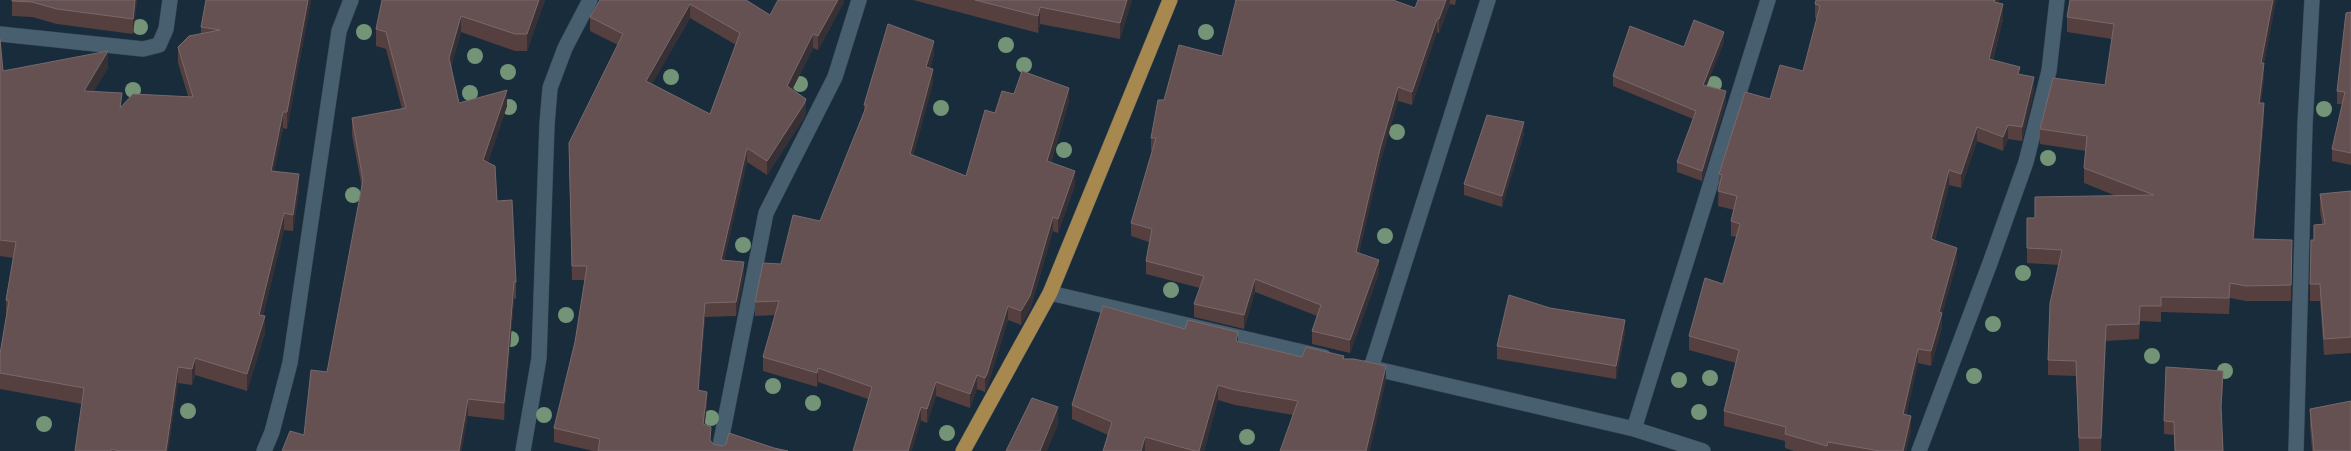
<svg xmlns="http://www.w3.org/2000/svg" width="2351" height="451" font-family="'Varela Round',sans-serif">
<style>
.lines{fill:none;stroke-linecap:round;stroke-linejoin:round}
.minor-casing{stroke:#374755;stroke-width:16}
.major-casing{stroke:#374755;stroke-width:16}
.minor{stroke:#485f70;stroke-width:15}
.major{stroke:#a7884f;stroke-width:15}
.tree{fill:#739476}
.wall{fill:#563f3f;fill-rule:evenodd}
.shaded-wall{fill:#373035}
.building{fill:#655152;stroke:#78696c;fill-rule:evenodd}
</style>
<rect width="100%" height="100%" fill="#182c3c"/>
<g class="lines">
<defs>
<path id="minor" d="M 0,34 L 143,49 L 159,45 L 166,29 L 170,0
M 1050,293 L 1324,357
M 1368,367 L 1634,429 L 1703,451
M 1371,368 L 1488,0
M 1634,429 L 1768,0
M 264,451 L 272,432 L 290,363 L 339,31 L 351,0
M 523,451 L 539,358 L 547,124 L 550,88 L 565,48 L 590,0
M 719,451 L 766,213 L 835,77 L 859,0
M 1919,451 L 1990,263 L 2026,162 L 2049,71 L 2057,0
M 2296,451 L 2305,124 L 2312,0"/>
<path id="major" d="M 963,451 L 1050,293 L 1170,0"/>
</defs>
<!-- minor casing -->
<use href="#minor" class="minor-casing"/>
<!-- major casing -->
<use href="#major" class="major-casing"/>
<!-- minor -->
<use href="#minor" class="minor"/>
<!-- major -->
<use href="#major" class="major"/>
</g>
<!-- trees -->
<g class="tree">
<circle cx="140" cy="27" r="8"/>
<circle cx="364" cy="32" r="8"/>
<circle cx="1206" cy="32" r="8"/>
<circle cx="1006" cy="45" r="8"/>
<circle cx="475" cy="56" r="8"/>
<circle cx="1024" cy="65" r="8"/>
<circle cx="508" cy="72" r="8"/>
<circle cx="671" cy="77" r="8"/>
<circle cx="800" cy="84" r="8"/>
<circle cx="1714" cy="84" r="8"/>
<circle cx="133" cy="90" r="8"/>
<circle cx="470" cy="93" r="8"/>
<circle cx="509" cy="107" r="8"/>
<circle cx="941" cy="108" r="8"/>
<circle cx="2324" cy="109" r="8"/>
<circle cx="1397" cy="132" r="8"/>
<circle cx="1064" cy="150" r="8"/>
<circle cx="2048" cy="158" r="8"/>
<circle cx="353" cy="195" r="8"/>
<circle cx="1385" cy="236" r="8"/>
<circle cx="743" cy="245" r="8"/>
<circle cx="2023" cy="273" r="8"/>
<circle cx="1171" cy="290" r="8"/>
<circle cx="566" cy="315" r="8"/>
<circle cx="1993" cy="324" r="8"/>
<circle cx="511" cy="339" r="8"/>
<circle cx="2152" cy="356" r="8"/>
<circle cx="2225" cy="371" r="8"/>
<circle cx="1974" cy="376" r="8"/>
<circle cx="1710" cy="378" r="8"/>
<circle cx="1679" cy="380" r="8"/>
<circle cx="773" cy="386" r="8"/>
<circle cx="813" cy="403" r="8"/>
<circle cx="188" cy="411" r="8"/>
<circle cx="1699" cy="412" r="8"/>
<circle cx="544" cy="415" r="8"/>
<circle cx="711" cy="418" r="8"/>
<circle cx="44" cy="424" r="8"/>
<circle cx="947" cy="433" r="8"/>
<circle cx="1247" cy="437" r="8"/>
</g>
<!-- wall -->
<path class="wall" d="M 12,0 L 137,0 L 133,34 L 57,24 L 32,17 L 12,16 Z
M 206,0 L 311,0 L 287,129 L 283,128 L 274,171 L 299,190 L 293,231 L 284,230 L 263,316 L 265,333 L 247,391 L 195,375 L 192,385 L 178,383 L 168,451 L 75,451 L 82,404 L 0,389 L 0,354 L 6,317 L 6,300 L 13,258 L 0,256 L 0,39 L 3,71 L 108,68 L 93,92 L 122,106 L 188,96 L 178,63 L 178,47 L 201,33 L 201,27 Z
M 545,0 L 527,51 L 515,51 L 461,32 L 451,67 L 459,103 L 507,106 L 488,162 L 516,282 L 516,299 L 514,299 L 504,420 L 468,416 L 304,435 L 327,372 L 362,188 L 352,135 L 352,118 L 402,109 L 386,49 L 376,46 L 376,29 Z
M 600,0 L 746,0 L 770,15 L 844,0 L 844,2 L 818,50 L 813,48 L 792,90 L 806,113 L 804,118 L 767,175 L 747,162 L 724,260 L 744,276 L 736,316 L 705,317 L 699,390 L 707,406 L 704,425 L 711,442 L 713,444 L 722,446 L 774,448 L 788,451 L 593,451 L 554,442 L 554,428 L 575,342 L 585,280 L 572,280 L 569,157 L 618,45 L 590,31 L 590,17 ZM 690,18 L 736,45 L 710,114 L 652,84 Z
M 913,0 L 1132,0 L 1120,39 L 1040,24 L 1038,33 Z
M 1234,0 L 1393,0 L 1415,8 L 1418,0 L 1456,0 L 1455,5 L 1450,4 L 1439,33 L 1437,32 L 1412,105 L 1398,101 L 1380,163 L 1359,253 L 1379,273 L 1350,353 L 1312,344 L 1312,331 L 1317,316 L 1255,292 L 1244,329 L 1194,317 L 1194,304 L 1200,288 L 1146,274 L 1146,261 L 1149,242 L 1131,236 L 1131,223 L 1152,151 L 1151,151 L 1151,138 L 1164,100 L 1222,56 L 1236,1 Z
M 1999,0 L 1998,3 L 2003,19 L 1993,60 L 2020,75 L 2034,91 L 2022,141 L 2008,139 L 2003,151 L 1977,141 L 1961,188 L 1949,185 L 1935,240 L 1957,262 L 1942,314 L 1942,327 L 1931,366 L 1918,363 L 1906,415 L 1911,430 L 1906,451 L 1794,451 L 1785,448 L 1785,441 L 1724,426 L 1724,411 L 1736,363 L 1689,350 L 1689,336 L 1723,284 L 1737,237 L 1731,236 L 1731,221 L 1734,210 L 1718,206 L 1719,174 L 1770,99 L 1803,71 L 1817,19 L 1815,18 L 1815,4 Z
M 2070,0 L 2276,0 L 2264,63 L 2264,79 L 2261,103 L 2264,119 L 2254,239 L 2292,256 L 2291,301 L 2246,301 L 2230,298 L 2229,314 L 2161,312 L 2161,322 L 2140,321 L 2139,339 L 2106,341 L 2101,451 L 2079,451 L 2076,376 L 2048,375 L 2048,360 L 2059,265 L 2027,263 L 2027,218 L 2035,218 L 2116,196 L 2084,183 L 2084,168 L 2086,151 L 2040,144 L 2040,129 L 2105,85 L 2112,39 L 2067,32 L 2067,17 Z
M 2351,12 L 2351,165 L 2332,161 L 2332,149 L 2342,104 L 2337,104 L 2337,91 Z
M 1724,42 L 1706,86 L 1726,102 L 1702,181 L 1677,172 L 1677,162 L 1693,119 L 1613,86 L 1613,76 L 1684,47 Z
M 934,55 L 930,68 L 933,83 L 913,156 L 966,176 L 995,113 L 1014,94 L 1069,101 L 1051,163 L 1075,185 L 1058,233 L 1053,231 L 1030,310 L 1021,325 L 1008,320 L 987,388 L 985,392 L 977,389 L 970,408 L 936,396 L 927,423 L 868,399 L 818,382 L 817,387 L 763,371 L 763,357 L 775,315 L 755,316 L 755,302 L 781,264 L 820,221 L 864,112 L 864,105 Z
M 1524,134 L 1502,207 L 1464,195 L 1464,184 Z
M 2351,191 L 2351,353 L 2324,355 L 2320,301 L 2310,301 L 2310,284 L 2314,240 L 2322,224 L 2320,211 L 2320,194 Z
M 1550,308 L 1625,332 L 1616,379 L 1497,359 L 1497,346 Z
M 1185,329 L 1302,357 L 1344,359 L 1386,381 L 1293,415 L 1235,405 L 1218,400 L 1204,451 L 1103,451 L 1108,435 L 1072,419 L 1072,405 Z
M 2223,383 L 2221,414 L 2223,451 L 2175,451 L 2174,435 L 2164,434 L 2164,421 Z
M 2310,409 L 2351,451 L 2312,451 L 2310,426 Z"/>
<!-- shaded-wall -->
<path class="shaded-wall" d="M 135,0 L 137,0 L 133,34 L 133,19 Z
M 308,0 L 311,0 L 287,129 L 287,112 Z
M 539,0 L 545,0 L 527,51 L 527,34 Z
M 838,0 L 844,0 L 844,2 L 818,50 L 818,36 Z
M 1127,0 L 1132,0 L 1120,39 L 1120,23 Z
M 1446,0 L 1450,0 L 1450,4 L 1439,33 L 1439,19 Z
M 1995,0 L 1999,0 L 1994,17 L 1994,2 Z
M 2273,0 L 2276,0 L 2261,78 L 2261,63 Z
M 690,4 L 690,18 L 646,95 L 646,81 Z
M 2003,4 L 2003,19 L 1989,73 L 1989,59 Z
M 1040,7 L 1040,24 L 1038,33 L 1038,16 Z
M 461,16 L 461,32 L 449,75 L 449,58 Z
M 1437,19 L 1437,32 L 1412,105 L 1412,92 Z
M 1724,32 L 1724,42 L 1703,95 L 1703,85 Z
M 813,34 L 813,48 L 787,100 L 787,86 Z
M 934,41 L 934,55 L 926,81 L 926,67 Z
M 108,51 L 108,68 L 84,108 L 84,91 Z
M 2264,63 L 2264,79 L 2259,118 L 2259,103 Z
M 933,69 L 933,83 L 910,168 L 910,154 Z
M 2034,77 L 2034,91 L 2022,141 L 2022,127 Z
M 1398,87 L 1398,101 L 1380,163 L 1356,265 L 1356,252 L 1380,149 Z
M 1069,88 L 1069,101 L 1047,175 L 1047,161 Z
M 507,90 L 507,106 L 483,177 L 483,160 Z
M 1726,91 L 1726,102 L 1702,181 L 1702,171 Z
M 806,99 L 806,113 L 804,118 L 767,175 L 767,161 Z
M 2264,103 L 2264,119 L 2253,254 L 2253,239 Z
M 283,112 L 283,128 L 271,187 L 271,171 Z
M 1524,122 L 1524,134 L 1502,207 L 1502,196 Z
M 2008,125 L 2008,139 L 2003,151 L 2003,137 Z
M 1977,127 L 1977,141 L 1961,188 L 1961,174 Z
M 747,148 L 747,162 L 721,274 L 721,260 Z
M 1949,170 L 1949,185 L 1931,254 L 1931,239 Z
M 1075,171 L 1075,185 L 1058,233 L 1058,219 Z
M 299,174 L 299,190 L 293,231 L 293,215 Z
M 284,213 L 284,230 L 259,331 L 259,315 Z
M 1053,217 L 1053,231 L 1030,310 L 1021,325 L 1021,311 Z
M 1957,248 L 1957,262 L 1942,314 L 1942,327 L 1931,366 L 1931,351 L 1939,312 Z
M 1379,260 L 1379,273 L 1350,353 L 1350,340 Z
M 744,262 L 744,276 L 736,316 L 736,302 Z
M 1255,279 L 1255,292 L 1244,329 L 1244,315 Z
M 514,282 L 514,299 L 504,420 L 504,403 Z
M 705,303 L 705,317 L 698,404 L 698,390 Z
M 1008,306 L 1008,320 L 987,388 L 985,392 L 985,378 Z
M 265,316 L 265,333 L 247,391 L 247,374 Z
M 1625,320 L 1625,332 L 1616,379 L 1616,366 Z
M 2106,325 L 2106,341 L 2101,451 L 2101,438 Z
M 1238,332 L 1238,346 L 1236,341 Z
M 1918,349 L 1918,363 L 1903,429 L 1903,414 Z
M 195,358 L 195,375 L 192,385 L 192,369 Z
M 1386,366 L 1386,381 L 1370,451 L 1366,451 Z
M 178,367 L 178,383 L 168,451 L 166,451 Z
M 818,368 L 818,382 L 817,387 L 817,373 Z
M 2223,371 L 2223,383 L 2221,418 L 2221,406 Z
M 977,375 L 977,389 L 970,408 L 970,394 Z
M 936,382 L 936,396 L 927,423 L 927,409 Z
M 1218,385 L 1218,400 L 1204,451 L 1199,451 Z
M 707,392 L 707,406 L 703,438 L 703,424 Z
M 468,399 L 468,416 L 462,451 L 459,451 Z
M 921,407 L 921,421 L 912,451 L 908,451 Z
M 1058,407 L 1058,425 L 1047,451 L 1040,451 Z
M 1911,416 L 1911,430 L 1906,451 L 1903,451 Z
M 1145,437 L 1145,451 L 1141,451 Z"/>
<!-- building -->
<path class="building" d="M 12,0 L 135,0 L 133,19 L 57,9 L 32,2 L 12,1 Z
M 206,0 L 308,0 L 287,112 L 283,112 L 271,171 L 299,174 L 293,215 L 284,213 L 259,315 L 265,316 L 247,374 L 195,358 L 192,369 L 178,367 L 166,451 L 120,451 L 111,449 L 111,451 L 75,451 L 84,388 L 0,373 L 0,354 L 9,301 L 6,300 L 16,242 L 0,240 L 0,39 L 3,71 L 108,51 L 84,91 L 122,93 L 120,108 L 133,94 L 193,97 L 178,47 L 189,36 L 220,30 L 201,27 Z
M 382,0 L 539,0 L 527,34 L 515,34 L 461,16 L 449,58 L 459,103 L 507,90 L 483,160 L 495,166 L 497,201 L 512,200 L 516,282 L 514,282 L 504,403 L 468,399 L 459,451 L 282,451 L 290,431 L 304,435 L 311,370 L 327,372 L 363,180 L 352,118 L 406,108 L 386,32 L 376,29 Z
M 600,0 L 746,0 L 770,15 L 778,0 L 838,0 L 818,36 L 813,34 L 787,86 L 806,99 L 804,104 L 767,161 L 747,148 L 721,260 L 744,262 L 736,302 L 705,303 L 698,390 L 707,392 L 703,424 L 711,427 L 710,440 L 713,444 L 722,446 L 726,444 L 729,433 L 774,448 L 788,451 L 598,451 L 600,439 L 554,428 L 575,342 L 587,266 L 572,266 L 569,143 L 623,34 L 590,17 ZM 690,4 L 740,33 L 710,114 L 646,81 Z
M 975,0 L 1127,0 L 1120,23 L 1040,7 L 1038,16 Z
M 1236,0 L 1393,0 L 1415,8 L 1418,0 L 1446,0 L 1439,19 L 1437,19 L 1412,92 L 1398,87 L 1380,149 L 1356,252 L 1379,260 L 1350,340 L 1312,331 L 1321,305 L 1255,279 L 1244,315 L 1194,304 L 1204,276 L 1146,261 L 1152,229 L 1131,223 L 1156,138 L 1151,138 L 1158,100 L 1164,100 L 1179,45 L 1222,56 Z
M 1816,0 L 1995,0 L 1994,2 L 2003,4 L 1989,59 L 2020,67 L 2018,74 L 2034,77 L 2022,127 L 2008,125 L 2003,137 L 1977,127 L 1961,174 L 1949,170 L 1931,239 L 1957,248 L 1939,312 L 1942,313 L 1931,351 L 1918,349 L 1903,414 L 1911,416 L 1903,451 L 1880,451 L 1828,442 L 1827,446 L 1785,434 L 1786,427 L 1724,411 L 1739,350 L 1689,336 L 1705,278 L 1723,284 L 1740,224 L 1731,221 L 1737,196 L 1718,191 L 1722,175 L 1719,174 L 1745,92 L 1770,99 L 1780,65 L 1803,71 L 1820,6 L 1815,4 Z
M 2070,0 L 2273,0 L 2261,63 L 2264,63 L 2259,103 L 2264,103 L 2253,239 L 2292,240 L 2291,285 L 2246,286 L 2230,283 L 2229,298 L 2161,297 L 2161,306 L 2140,306 L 2139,324 L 2106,325 L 2101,438 L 2079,438 L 2076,361 L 2048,360 L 2050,303 L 2062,250 L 2027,248 L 2027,218 L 2035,218 L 2035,197 L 2154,195 L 2084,168 L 2087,136 L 2040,129 L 2053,78 L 2105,85 L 2114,24 L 2067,17 Z
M 2351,12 L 2351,153 L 2332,149 L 2345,92 L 2337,91 L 2346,13 Z
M 1694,20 L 1724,32 L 1703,85 L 1726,91 L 1702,171 L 1677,162 L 1696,111 L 1613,76 L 1630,26 L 1684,47 Z
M 888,24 L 934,41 L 926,67 L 933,69 L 910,154 L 966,176 L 985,110 L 995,113 L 1002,91 L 1014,94 L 1022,71 L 1069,88 L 1047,161 L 1075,171 L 1058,219 L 1053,217 L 1030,296 L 1021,311 L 1008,306 L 987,374 L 985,378 L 977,375 L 970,394 L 936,382 L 927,409 L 921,407 L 908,451 L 853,451 L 872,387 L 818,368 L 817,373 L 763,357 L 779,301 L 755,302 L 763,263 L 781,264 L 793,215 L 820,221 L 867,105 L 864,105 Z
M 1487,115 L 1524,122 L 1502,196 L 1464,184 Z
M 2351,191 L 2351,337 L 2324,339 L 2320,284 L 2310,284 L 2311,240 L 2314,240 L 2314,225 L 2325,224 L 2320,194 Z
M 1509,295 L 1550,308 L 1625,320 L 1616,366 L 1497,346 Z
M 1103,306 L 1185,329 L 1188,320 L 1238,332 L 1236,341 L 1302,357 L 1306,347 L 1344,356 L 1343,359 L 1354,359 L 1386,366 L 1366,451 L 1280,451 L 1298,401 L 1235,390 L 1218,385 L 1199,451 L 1195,451 L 1145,437 L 1141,451 L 1103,451 L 1112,422 L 1072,405 Z
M 2166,367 L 2223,371 L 2221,406 L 2223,451 L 2175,451 L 2174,422 L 2164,421 Z
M 1032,398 L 1058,407 L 1040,451 L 1006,451 Z
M 2351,401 L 2351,451 L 2314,451 L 2310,409 Z"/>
</svg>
